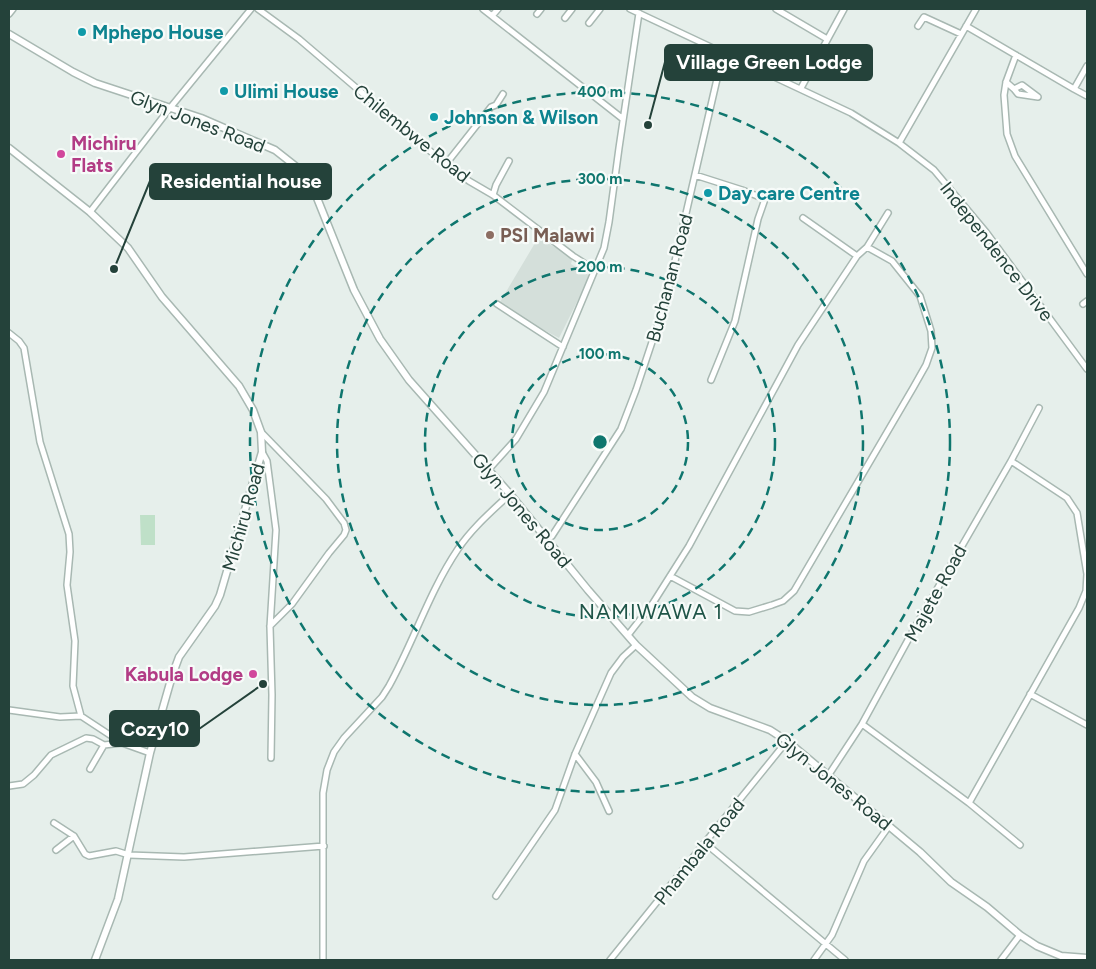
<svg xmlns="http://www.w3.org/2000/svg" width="1096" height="969" font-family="Figtree,sans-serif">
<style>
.built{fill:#d4dfda}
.green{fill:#bfe0c8}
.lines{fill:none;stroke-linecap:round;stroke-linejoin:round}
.minor-casing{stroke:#a8b8b2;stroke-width:8}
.tertiary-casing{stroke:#a8b8b2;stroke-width:9}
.minor{stroke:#fff;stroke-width:5}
.tertiary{stroke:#fff;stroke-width:6}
.ring{fill:none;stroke:#0f766e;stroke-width:2.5;stroke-dasharray:9 6}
.culture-dot{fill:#0f9aa8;stroke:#f7fbf9;stroke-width:2}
.hotel-dot{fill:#d1479c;stroke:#f7fbf9;stroke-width:2}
.education-dot{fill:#8d6e63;stroke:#f7fbf9;stroke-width:2}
.labels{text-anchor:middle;stroke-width:4.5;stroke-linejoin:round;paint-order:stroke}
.culture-label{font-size:19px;font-weight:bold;fill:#0d838f;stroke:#f7fbf9;text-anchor:start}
.street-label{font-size:19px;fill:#24423a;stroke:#f7fbf9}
.hotel-label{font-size:19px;font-weight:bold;fill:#b23c85;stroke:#f7fbf9;text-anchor:start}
.education-label{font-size:19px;font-weight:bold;fill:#785e54;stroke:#f7fbf9;text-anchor:start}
.quarter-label{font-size:21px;letter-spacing:1px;fill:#1f5548;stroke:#f7fbf9}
.centre{fill:#0f766e;stroke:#f7fbf9;stroke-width:2.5}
.ring-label{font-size:15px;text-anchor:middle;font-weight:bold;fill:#0f766e;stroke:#f7fbf9;stroke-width:4.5;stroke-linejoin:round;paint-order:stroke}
.leader{fill:none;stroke:#24423a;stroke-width:2}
.callout-dot{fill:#24423a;stroke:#f7fbf9;stroke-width:2}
.callout{fill:#24423a;stroke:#24423a;stroke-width:2}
.callout-label{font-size:20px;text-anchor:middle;font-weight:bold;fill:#fff}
</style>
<rect width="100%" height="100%" fill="#e6efeb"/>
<!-- built -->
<path class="built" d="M 538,238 L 573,257 L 571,264 L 590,276 L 559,338 L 527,321 L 500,302 Z"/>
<!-- green -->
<path class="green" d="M 140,515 L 155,515 L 155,545 L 141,545 Z"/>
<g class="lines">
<defs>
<path id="minor" d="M 258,9 L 299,39 L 443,162 L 469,181 L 493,195 L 573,256 L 595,270
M 483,9 L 623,119
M 630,9 L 851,113 L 899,143 L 934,170 L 986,232 L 1087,369
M 776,9 L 827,39
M 9,14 L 13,9
M 537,14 L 541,9
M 492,16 L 498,9
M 565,18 L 572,9
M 589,23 L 600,9
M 918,26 L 924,17 L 961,34
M 966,26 L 1074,89 L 1087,66
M 1016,55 L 1006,82 L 1004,95 L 1007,134 L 1015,156 L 1087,274
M 1006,82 L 1014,89 L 1018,94 L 1038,97 L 1022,85 L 1014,89
M 801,88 L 844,9
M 1074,89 L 1087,96
M 899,143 L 976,9
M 446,164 L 491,107 L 496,105 L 503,94
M 695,175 L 742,190 L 765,199 L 758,219 L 735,321 L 711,380
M 493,195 L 496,185 L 509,161
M 90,212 L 170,108 L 251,9
M 803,218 L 857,256
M 867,247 L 888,213
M 497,304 L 563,347
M 1083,304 L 1087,301
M 9,333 L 19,341 L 24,348 L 40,442 L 69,534 L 70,552 L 67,585 L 75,641 L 73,686 L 81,716
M 261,432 L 326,499 L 344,523 L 346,530 L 344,535 L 329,553 L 292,604 L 270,626
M 262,452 L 267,461 L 276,530 L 270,627 L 272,695 L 271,758
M 489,469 L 516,439 L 544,392 L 604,248 L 609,222 L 619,148 L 639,13
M 547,539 L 552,536 L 621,429 L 636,390 L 666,300 L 723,53
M 628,635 L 653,603 L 689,546 L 798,345 L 857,256 L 867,247 L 892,261 L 920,296 L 931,331 L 932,348 L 926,365 L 913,388 L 794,591 L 783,601 L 772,605 L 749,612 L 735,611 L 670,576
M 1030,694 L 1087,725
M 9,710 L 60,717 L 81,716 L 122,743
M 862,724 L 969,803 L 1020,845
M 575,754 L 596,782 L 609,811
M 90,769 L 104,745
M 828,776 L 862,724 L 914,629 L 1011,461 L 1039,408
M 9,786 L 23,784 L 34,775 L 51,755 L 86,738 L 93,739 L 104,745 L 122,743 L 150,753
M 969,803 L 1079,608 L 1086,591 L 1087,574 L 1077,513 L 1067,498 L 1011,461
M 54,823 L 74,836 L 85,854 L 89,856 L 116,851 L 129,855 L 184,857 L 324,846
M 705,843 L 845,960
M 56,850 L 74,836
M 496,896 L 555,810 L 575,754 L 611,673 L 623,657 L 636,645
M 323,960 L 323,793 L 327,770 L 334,752 L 344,738 L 382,697 L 389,686 C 414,641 429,592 458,549 C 472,528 492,511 510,494
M 610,960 L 787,741
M 814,960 L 832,935 L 864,861 L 889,826
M 1001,960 L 1020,935"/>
<path id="tertiary" d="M 9,34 L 73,72 L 95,83 L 201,118 L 275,150 L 303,172 L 313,188 L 354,290 L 380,339 L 409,380 L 510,494 L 588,590 L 636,645 L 692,697 L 710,708 L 770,730 L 787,741 L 920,852 L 951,882 L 987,907 L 1020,935 L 1037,946 L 1061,956 L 1087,958
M 9,148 L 90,212 L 128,248 L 162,297 L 239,386 L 253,410 L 261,432 L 262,452 L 220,595 L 215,606 L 179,657 L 172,676 L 150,753 L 118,899 L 95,960"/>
</defs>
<!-- minor casing -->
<use href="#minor" class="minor-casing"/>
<!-- tertiary casing -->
<use href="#tertiary" class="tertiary-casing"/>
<!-- minor -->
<use href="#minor" class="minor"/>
<!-- tertiary -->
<use href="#tertiary" class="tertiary"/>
</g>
<!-- distance rings -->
<g class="ring">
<circle cx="600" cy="442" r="88"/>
<circle cx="600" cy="442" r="175"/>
<circle cx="600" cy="442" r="263"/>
<circle cx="600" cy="442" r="350"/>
</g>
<!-- markers -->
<g class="culture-dot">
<circle cx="82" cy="32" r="5"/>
<circle cx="224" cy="91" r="5"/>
<circle cx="434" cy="117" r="5"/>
<circle cx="708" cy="193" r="5"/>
</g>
<g class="hotel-dot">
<circle cx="61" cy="154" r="5"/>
<circle cx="253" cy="674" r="5"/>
</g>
<circle class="education-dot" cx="490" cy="235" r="5"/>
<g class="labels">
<!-- culture labels -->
<g class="culture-label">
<text x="92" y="39">Mphepo House</text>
<text x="234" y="98">Ulimi House</text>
<text x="444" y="124">Johnson &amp; Wilson</text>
<text x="718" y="200">Day care Centre</text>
</g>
<!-- street labels -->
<g class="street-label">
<text transform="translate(198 121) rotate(21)" y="7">Glyn Jones Road</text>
<text transform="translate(412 133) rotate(39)" y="7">Chilembwe Road</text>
<text transform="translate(997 251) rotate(52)" y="7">Independence Drive</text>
<text transform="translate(669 278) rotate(-75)" y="7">Buchanan Road</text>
<text transform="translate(522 510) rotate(50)" y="7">Glyn Jones Road</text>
<text transform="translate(243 517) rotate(-74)" y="7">Michiru Road</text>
<text transform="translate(935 593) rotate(-61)" y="7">Majete Road</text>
<text transform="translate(834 781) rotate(39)" y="7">Glyn Jones Road</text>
<text transform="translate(699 851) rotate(-51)" y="7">Phambala Road</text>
</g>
<!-- hotel labels -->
<g class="hotel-label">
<text x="71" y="150">Michiru<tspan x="71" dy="22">Flats</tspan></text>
<text x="243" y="681" text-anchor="end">Kabula Lodge</text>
</g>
<!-- education labels -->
<g class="education-label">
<text x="500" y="242">PSI Malawi</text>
</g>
<!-- quarter labels -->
<g class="quarter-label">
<text x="651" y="619">NAMIWAWA 1</text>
</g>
</g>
<circle cx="600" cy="442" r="8" class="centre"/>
<g class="ring-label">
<text x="600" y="97">400 m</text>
<text x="600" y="184">300 m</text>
<text x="600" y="272">200 m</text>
<text x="600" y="359">100 m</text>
</g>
<!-- callouts -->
<path class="leader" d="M648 125L665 62M114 269L150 181M263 684L199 729"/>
<g class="callout-dot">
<circle cx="648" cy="125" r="5"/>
<circle cx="114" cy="269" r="5"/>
<circle cx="263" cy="684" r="5"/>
</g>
<g class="callout">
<rect x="665" y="45" width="207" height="35" rx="5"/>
<rect x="150" y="164" width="181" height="35" rx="5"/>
<rect x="110" y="711" width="89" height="35" rx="5"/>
</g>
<g class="callout-label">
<text x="769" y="69">Village Green Lodge</text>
<text x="241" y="188">Residential house</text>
<text x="155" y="736">Cozy10</text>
</g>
<!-- border -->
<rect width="1096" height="969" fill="none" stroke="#24423a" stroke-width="20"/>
</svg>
